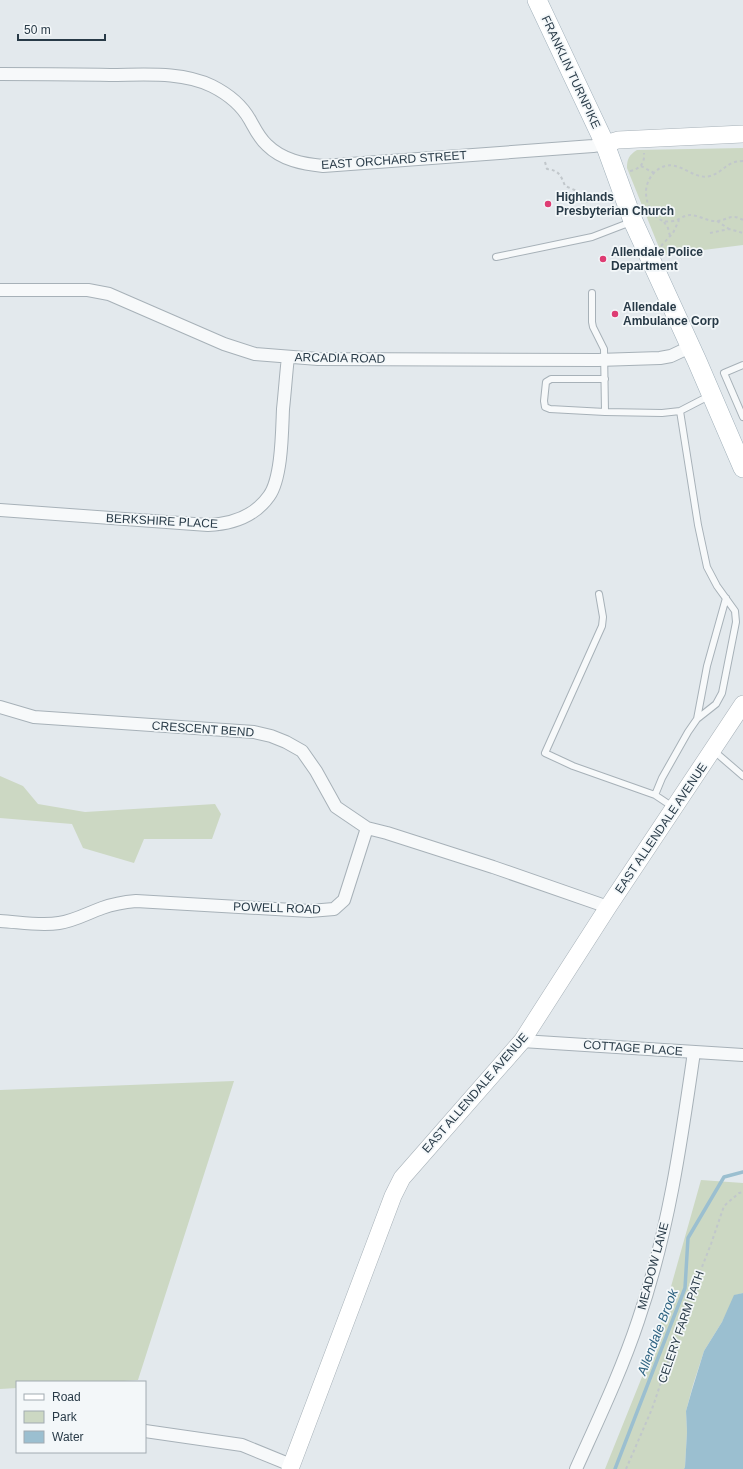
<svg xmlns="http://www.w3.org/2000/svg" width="743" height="1469" font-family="Helvetica,sans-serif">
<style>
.green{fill:#ccd8c3}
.water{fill:#9bbfd0}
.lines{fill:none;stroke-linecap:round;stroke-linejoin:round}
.stream{stroke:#9bbfd0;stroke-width:3.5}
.lane-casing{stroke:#a7b1b8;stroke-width:8}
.street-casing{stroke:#a7b1b8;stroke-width:14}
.secondary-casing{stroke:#a7b1b8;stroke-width:18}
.primary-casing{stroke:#a1b0ba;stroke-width:20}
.path{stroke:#c1c7cb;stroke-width:2;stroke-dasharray:3 3;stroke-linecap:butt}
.lane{stroke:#f7f9fa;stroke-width:6}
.street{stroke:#f7f9fa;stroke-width:12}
.secondary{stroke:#fff;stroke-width:17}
.primary{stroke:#fff;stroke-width:19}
.poi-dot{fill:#de3c73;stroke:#f3f7f9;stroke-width:1.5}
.labels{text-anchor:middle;stroke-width:3.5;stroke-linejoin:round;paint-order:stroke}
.street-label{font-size:12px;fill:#283a47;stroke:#f3f7f9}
.poi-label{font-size:12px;font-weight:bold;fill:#283a47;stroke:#f3f7f9;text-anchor:start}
.water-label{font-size:13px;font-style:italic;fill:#2d6281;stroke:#f3f7f9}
</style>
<rect width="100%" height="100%" fill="#e3e9ed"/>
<!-- green -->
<path class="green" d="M 743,148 L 743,245 L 664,255 L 658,245 L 627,168 C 627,159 629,155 637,150 Z
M 0,776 L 23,786 L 38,804 L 85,812 L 215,804 L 221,814 L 212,839 L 144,839 L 134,863 L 83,848 L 72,824 L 0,818 Z
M 234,1081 L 138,1380 L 109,1382 L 17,1382 L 17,1388 L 0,1389 L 0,1090 Z
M 701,1180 L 743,1183 L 743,1293 L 736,1295 L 722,1322 L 704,1351 L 693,1385 L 686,1411 L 687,1432 L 685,1467 L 684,1469 L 605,1469 L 654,1347 Z"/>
<!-- water -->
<path class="water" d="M 743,1293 L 743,1469 L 684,1469 L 685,1467 L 687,1432 L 686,1411 L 692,1390 L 704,1351 L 722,1322 L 734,1295 Z"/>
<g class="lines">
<!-- stream -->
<path class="stream" d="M 615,1469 L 685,1288 L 688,1238 L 724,1177 L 743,1172"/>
<defs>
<path id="lane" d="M 496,257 L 592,237 L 631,222
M 592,293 L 592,322 L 593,327 L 604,349 L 605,412
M 743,365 L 724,373 L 743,417
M 605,379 L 551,379 L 546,382 L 544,401 L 545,407 L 550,409 L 605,412 L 662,413 L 680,411
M 599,594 L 603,617 L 602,626 L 545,753 L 573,766 L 655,795
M 697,719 L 707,666 L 726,598
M 714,751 L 743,776
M 673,807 L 655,795 L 662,778 L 688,732 L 697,719 L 716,704 L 722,693 L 736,622 L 735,611 L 717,586 L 707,567 L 698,525 L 680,411 L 709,396"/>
<path id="street" d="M 0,74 C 37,74 73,74 110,75 C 143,75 181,71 212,86 C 228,94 241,104 250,120 C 255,129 259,138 267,145 C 282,160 303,164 323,166 L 593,146 L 605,144
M 0,290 L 88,290 L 109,294 L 224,344 L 255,354 L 318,359 L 598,360 L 660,358 L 671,356 L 690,347
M 0,510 L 208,525 C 232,524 255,516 269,496 C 282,478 282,431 283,409 C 285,391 286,374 288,357
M 0,707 L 34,717 L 254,732 L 271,736 L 286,742 L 302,751 L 316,771 L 336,807 L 367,828 L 387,833 L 493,867 L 608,907
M 0,921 C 19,922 40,926 59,923 C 74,921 88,913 102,908 C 113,904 124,902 136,901 L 310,911 L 334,909 L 344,900 L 367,828
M 522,1041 L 743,1055
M 145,1431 L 242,1445 L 291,1465
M 576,1469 C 598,1420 621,1372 638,1321 C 668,1234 681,1143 694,1052"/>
<path id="secondary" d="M 605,144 L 618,140 L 743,134
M 290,1469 L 393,1196 L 402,1178 L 522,1041 L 608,907 L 743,704"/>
<path id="primary" d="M 537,0 L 605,144 L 633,221 L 697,361 L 743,468"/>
</defs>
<!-- lane casing -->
<use href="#lane" class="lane-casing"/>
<!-- street casing -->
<use href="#street" class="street-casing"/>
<!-- secondary casing -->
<use href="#secondary" class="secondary-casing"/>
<!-- primary casing -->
<use href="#primary" class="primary-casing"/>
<!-- path -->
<path class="path" d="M 743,161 C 726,161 724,172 710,176 C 691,181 676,154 656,171 C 650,176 646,184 646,192 C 646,207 656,225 673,221 C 679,220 684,215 690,215 C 699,215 708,222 717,221 C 728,220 731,213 743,220
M 545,162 L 547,169 C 558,170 561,175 565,186 L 577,191 L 587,202 L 609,197
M 641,166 L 654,173
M 630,171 C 640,169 645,163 644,153
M 717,221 L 729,229
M 664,222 L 668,228 L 670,236
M 710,233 L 729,229 L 743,233
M 661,246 L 673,233 L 679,220
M 626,1469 L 652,1409 L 689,1300 L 711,1244 L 724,1206 L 739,1193 L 743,1192"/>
<!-- lane -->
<use href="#lane" class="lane"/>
<!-- street -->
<use href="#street" class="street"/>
<!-- secondary -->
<use href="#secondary" class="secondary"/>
<!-- primary -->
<use href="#primary" class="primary"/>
</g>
<!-- markers -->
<g class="poi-dot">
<circle cx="548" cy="204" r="4"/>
<circle cx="603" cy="259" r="4"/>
<circle cx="615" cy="314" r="4"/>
</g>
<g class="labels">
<!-- street labels -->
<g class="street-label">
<text transform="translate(571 72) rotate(65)" y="4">FRANKLIN TURNPIKE</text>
<text transform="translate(394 160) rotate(-4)" y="4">EAST ORCHARD STREET</text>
<text transform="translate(340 358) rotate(1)" y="4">ARCADIA ROAD</text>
<text transform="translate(162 521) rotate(3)" y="4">BERKSHIRE PLACE</text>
<text transform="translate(203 729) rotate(4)" y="4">CRESCENT BEND</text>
<text transform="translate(661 828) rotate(-56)" y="4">EAST ALLENDALE AVENUE</text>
<text transform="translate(277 908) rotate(2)" y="4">POWELL ROAD</text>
<text transform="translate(633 1048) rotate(4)" y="4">COTTAGE PLACE</text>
<text transform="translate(475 1093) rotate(-49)" y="4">EAST ALLENDALE AVENUE</text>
<text transform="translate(653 1266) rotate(-75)" y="4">MEADOW LANE</text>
<text transform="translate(681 1327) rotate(-71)" y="4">CELERY FARM PATH</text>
</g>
<!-- poi labels -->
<g class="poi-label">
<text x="556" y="201">Highlands<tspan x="556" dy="14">Presbyterian Church</tspan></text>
<text x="611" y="256">Allendale Police<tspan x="611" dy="14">Department</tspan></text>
<text x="623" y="311">Allendale<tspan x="623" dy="14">Ambulance Corp</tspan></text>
</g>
<!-- water labels -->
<g class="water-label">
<text transform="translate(657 1332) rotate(-69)" y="5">Allendale Brook</text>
</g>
</g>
<!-- legend -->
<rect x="16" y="1381" width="130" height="72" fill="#f3f7f9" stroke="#a2abb2"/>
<rect x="24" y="1394" width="20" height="6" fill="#ffffff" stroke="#a2abb2"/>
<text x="52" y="1401" font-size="12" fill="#283a47">Road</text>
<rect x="24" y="1411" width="20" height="12" fill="#ccd8c3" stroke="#a2abb2"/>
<text x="52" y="1421" font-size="12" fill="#283a47">Park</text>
<rect x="24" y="1431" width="20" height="12" fill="#9bbfd0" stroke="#a2abb2"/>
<text x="52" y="1441" font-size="12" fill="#283a47">Water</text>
<!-- scale -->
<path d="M18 34v6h87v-6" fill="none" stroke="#283a47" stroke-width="2"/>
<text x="24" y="34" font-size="12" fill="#283a47" stroke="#f3f7f9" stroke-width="3" paint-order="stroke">50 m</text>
</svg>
